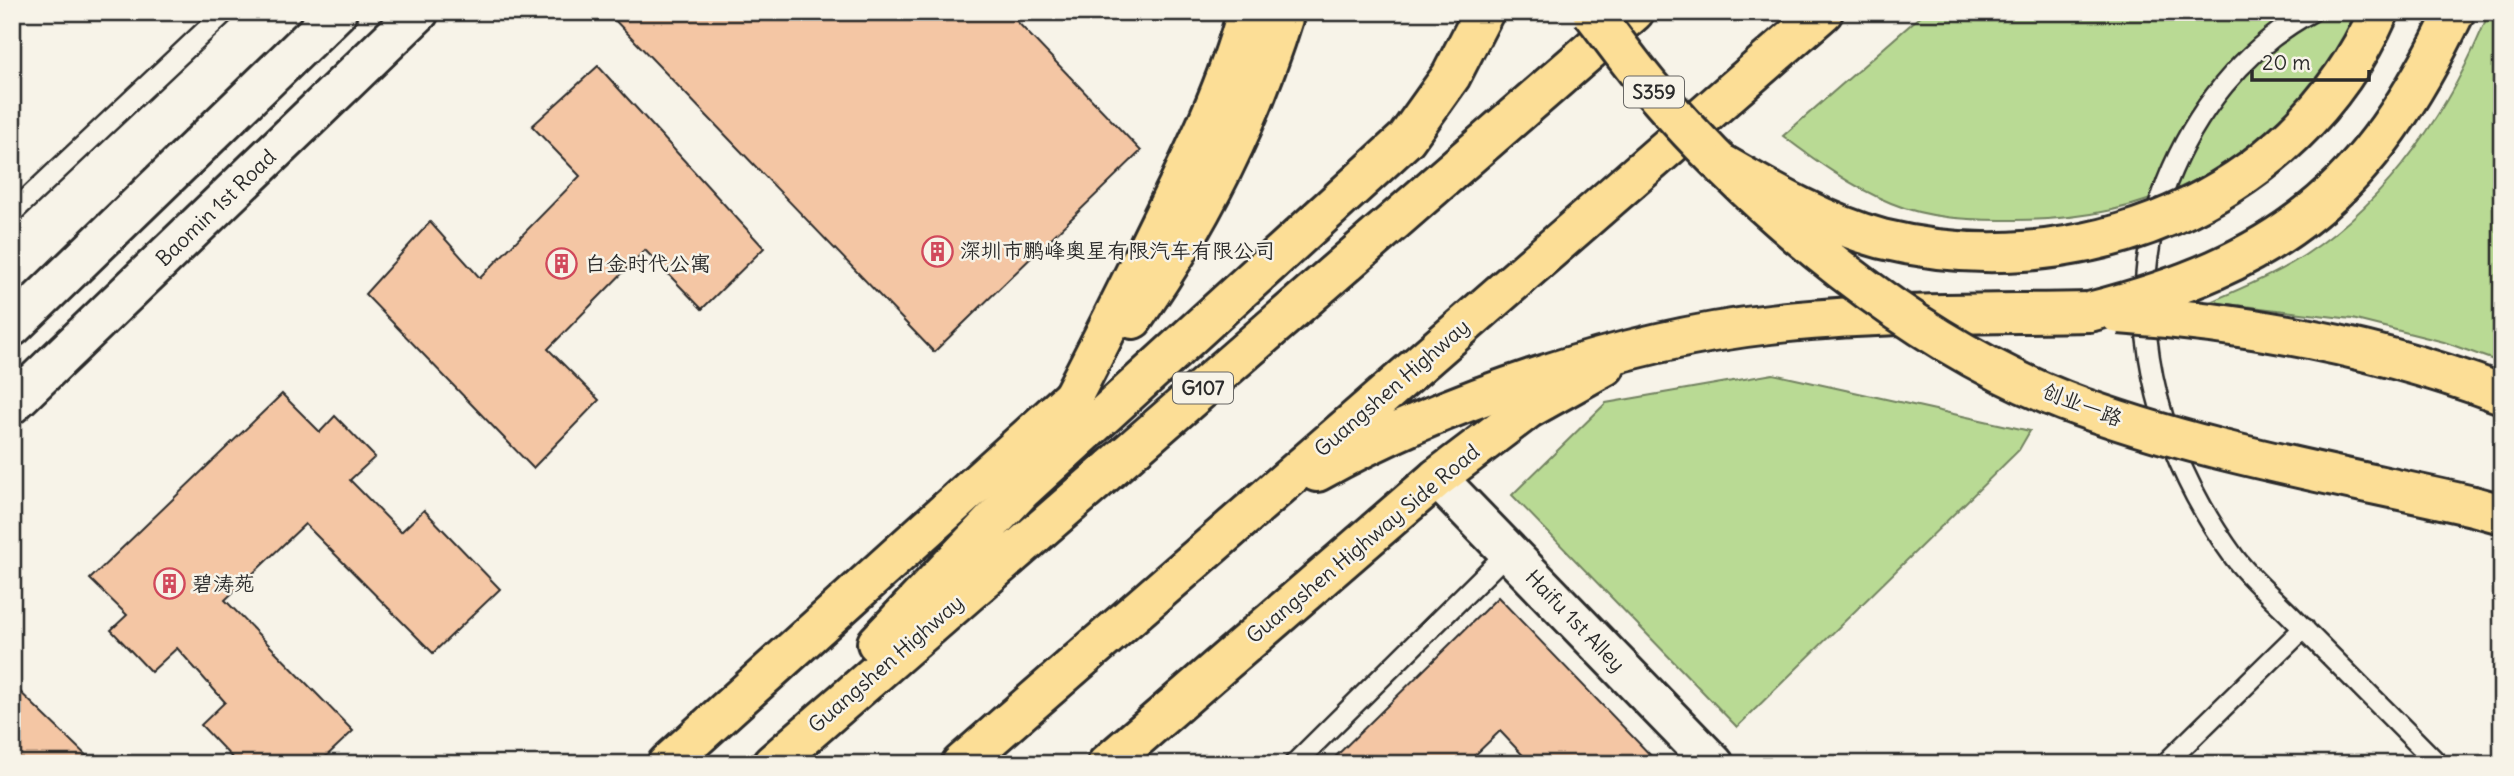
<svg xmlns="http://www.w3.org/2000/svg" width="2514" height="776" font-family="Delius,'LXGW WenKai TC',sans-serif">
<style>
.green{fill:#b9da94;stroke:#728260;stroke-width:2}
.building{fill:#f4c6a4;stroke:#2b2b2b;stroke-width:2}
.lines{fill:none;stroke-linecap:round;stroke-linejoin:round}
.service-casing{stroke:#2b2b2b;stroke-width:24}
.minor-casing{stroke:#2b2b2b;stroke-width:44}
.secondary-casing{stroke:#2b2b2b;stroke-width:44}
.primary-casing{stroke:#2b2b2b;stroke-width:44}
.trunk-casing{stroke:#2b2b2b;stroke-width:44}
.service{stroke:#f7f3e8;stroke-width:19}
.minor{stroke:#f7f3e8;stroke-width:38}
.secondary{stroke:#f7f3e8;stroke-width:38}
.primary{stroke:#fcde96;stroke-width:38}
.trunk{stroke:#fcde96;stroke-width:38}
.primary-bridge-casing{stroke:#2b2b2b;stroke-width:44;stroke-linecap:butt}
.trunk-bridge-casing{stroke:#2b2b2b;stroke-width:44;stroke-linecap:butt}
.primary-bridge{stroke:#fcde96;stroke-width:38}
.trunk-bridge{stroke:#fcde96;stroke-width:38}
.labels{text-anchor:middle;stroke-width:5;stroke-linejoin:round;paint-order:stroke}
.shield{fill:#f7f3e8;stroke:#686764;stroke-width:2}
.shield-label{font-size:19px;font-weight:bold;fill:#2b2b2b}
.street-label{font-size:21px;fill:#2b2b2b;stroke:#f7f3e8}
.poi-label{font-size:21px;fill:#2b2b2b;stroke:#f7f3e8;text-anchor:start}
</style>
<rect width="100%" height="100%" fill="#f7f3e8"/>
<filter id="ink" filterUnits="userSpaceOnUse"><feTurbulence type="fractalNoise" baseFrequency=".0143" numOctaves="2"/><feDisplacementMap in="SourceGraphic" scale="14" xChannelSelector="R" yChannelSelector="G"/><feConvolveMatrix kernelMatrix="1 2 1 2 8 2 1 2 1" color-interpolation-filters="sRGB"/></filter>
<g filter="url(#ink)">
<!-- green -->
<path class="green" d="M 1925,12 L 2367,12 C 2356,30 2347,50 2333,66 C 2245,171 2149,221 2011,220 C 1970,220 1929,219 1891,203 C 1852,187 1816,161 1783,136 Z
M 2489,12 L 2502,12 L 2502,363 L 2444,342 L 2352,319 L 2210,302 C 2242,288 2276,274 2305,255 C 2391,198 2452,107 2489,12 Z
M 1773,374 L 2030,431 L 2019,450 L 1737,727 L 1512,495 L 1606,403 Z"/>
<!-- building -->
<path class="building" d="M 607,12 L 1008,12 L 1141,151 L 934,352 Z
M 598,66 L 764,248 L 702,309 L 645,250 L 548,349 L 599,400 L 533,468 L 365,294 L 430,222 L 480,278 L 580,176 L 532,126 Z
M 282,394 L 320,432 L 335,416 L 375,457 L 350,480 L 401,532 L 424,510 L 500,589 L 433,653 L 305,524 L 225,600 L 353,731 L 318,764 L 238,764 L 201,725 L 225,702 L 177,648 L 151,672 L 111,630 L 127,615 L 90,579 Z
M 1498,597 L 1659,764 L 1531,764 L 1500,731 L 1466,764 L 1328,764 Z
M 12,684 L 95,764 L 12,764 Z"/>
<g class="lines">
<defs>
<path id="service" d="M 2311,12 C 2244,48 2194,113 2167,182 C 2118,309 2156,450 2234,557 C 2251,580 2276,600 2296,621 C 2343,669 2391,716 2438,764
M 12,213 L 225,12
M 1294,764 L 1508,552
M 2165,764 L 2304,628"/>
<path id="minor" d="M 1437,478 L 1714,764"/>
<path id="secondary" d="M 12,327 L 337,12
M 12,404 L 419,12"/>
<path id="primary" d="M 2473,506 L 2502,514
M 667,764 L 1070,399
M 1107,764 L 1437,478 L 1528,409 L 1605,366"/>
<path id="trunk" d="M 1133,319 C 1200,224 1251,123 1285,12
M 1037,463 C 1076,393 1111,321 1147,249 C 1184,173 1225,95 1247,12
M 1317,472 C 1446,400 1624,340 1770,324 C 1875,312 1983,314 2089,312
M 877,643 L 1022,490 L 1406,139 L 1451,76 L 1484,12
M 772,764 L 1634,12
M 961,764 L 1823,12"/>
</defs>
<!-- service casing -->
<use href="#service" class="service-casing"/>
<!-- minor casing -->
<use href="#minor" class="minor-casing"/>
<!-- secondary casing -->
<use href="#secondary" class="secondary-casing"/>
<!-- primary casing -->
<use href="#primary" class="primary-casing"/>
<!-- trunk casing -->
<use href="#trunk" class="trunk-casing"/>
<!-- service -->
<use href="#service" class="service"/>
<!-- minor -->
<use href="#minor" class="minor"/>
<!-- secondary -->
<use href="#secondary" class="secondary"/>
<!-- primary -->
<use href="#primary" class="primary"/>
<!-- trunk -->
<use href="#trunk" class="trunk"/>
<defs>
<path id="primary-bridge" d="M 1592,12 C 1613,39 1632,66 1654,92 C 1759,214 1913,342 2064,401 C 2195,451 2337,475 2473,506"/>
<path id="trunk-bridge" d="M 1724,165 C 1774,194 1826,224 1882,239 C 2078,287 2295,202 2379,12
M 2089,312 C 2281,263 2369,192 2455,12
M 2119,314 C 2249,323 2379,347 2502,394"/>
</defs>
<!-- primary-bridge casing -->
<use href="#primary-bridge" class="primary-bridge-casing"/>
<!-- trunk-bridge casing -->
<use href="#trunk-bridge" class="trunk-bridge-casing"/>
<!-- primary-bridge -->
<use href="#primary-bridge" class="primary-bridge"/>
<!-- trunk-bridge -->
<use href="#trunk-bridge" class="trunk-bridge"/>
</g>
</g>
<!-- icons -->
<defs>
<symbol id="building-ring" viewBox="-11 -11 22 22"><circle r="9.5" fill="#f7f3e8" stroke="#d1495b" stroke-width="1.5"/><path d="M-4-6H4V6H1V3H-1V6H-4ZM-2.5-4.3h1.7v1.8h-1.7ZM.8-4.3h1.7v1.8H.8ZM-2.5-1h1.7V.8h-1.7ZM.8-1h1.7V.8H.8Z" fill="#d1495b"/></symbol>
</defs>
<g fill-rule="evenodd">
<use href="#building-ring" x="920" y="234" width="35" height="35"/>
<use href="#building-ring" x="544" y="246" width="35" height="35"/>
<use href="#building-ring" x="152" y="566" width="35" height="35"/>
</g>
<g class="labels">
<!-- shield labels -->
<g class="shield">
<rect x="1624" y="76.5" width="60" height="31" rx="5"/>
<rect x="1173" y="372.5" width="60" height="31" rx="5"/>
</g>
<g class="shield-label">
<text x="1654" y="99">S359</text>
<text x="1203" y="395">G107</text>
</g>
<!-- street labels -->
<g class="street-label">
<text transform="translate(216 208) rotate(-44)" y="7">Baomin 1st Road</text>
<text transform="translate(1392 388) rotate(-41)" y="7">Guangshen Highway</text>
<text transform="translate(2082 405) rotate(21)" y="7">创业一路</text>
<text transform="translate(1363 544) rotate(-40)" y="7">Guangshen Highway Side Road</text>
<text transform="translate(1575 621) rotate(46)" y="7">Haifu 1st Alley</text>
<text transform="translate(886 664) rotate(-41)" y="7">Guangshen Highway</text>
</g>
<!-- poi labels -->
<g class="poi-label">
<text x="960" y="258">深圳市鹏峰奥星有限汽车有限公司</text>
<text x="585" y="271">白金时代公寓</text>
<text x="192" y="591">碧涛苑</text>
</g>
</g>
<!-- margin -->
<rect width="2514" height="776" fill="none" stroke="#f7f3e8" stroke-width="42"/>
<rect x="21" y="21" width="2472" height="734" fill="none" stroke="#2b2b2b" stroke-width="2.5" filter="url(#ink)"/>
<!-- scale -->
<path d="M2252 70v10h117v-10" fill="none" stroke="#2b2b2b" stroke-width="3.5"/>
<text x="2262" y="70" font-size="21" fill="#2b2b2b" stroke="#f7f3e8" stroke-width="5" paint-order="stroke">20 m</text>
</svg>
